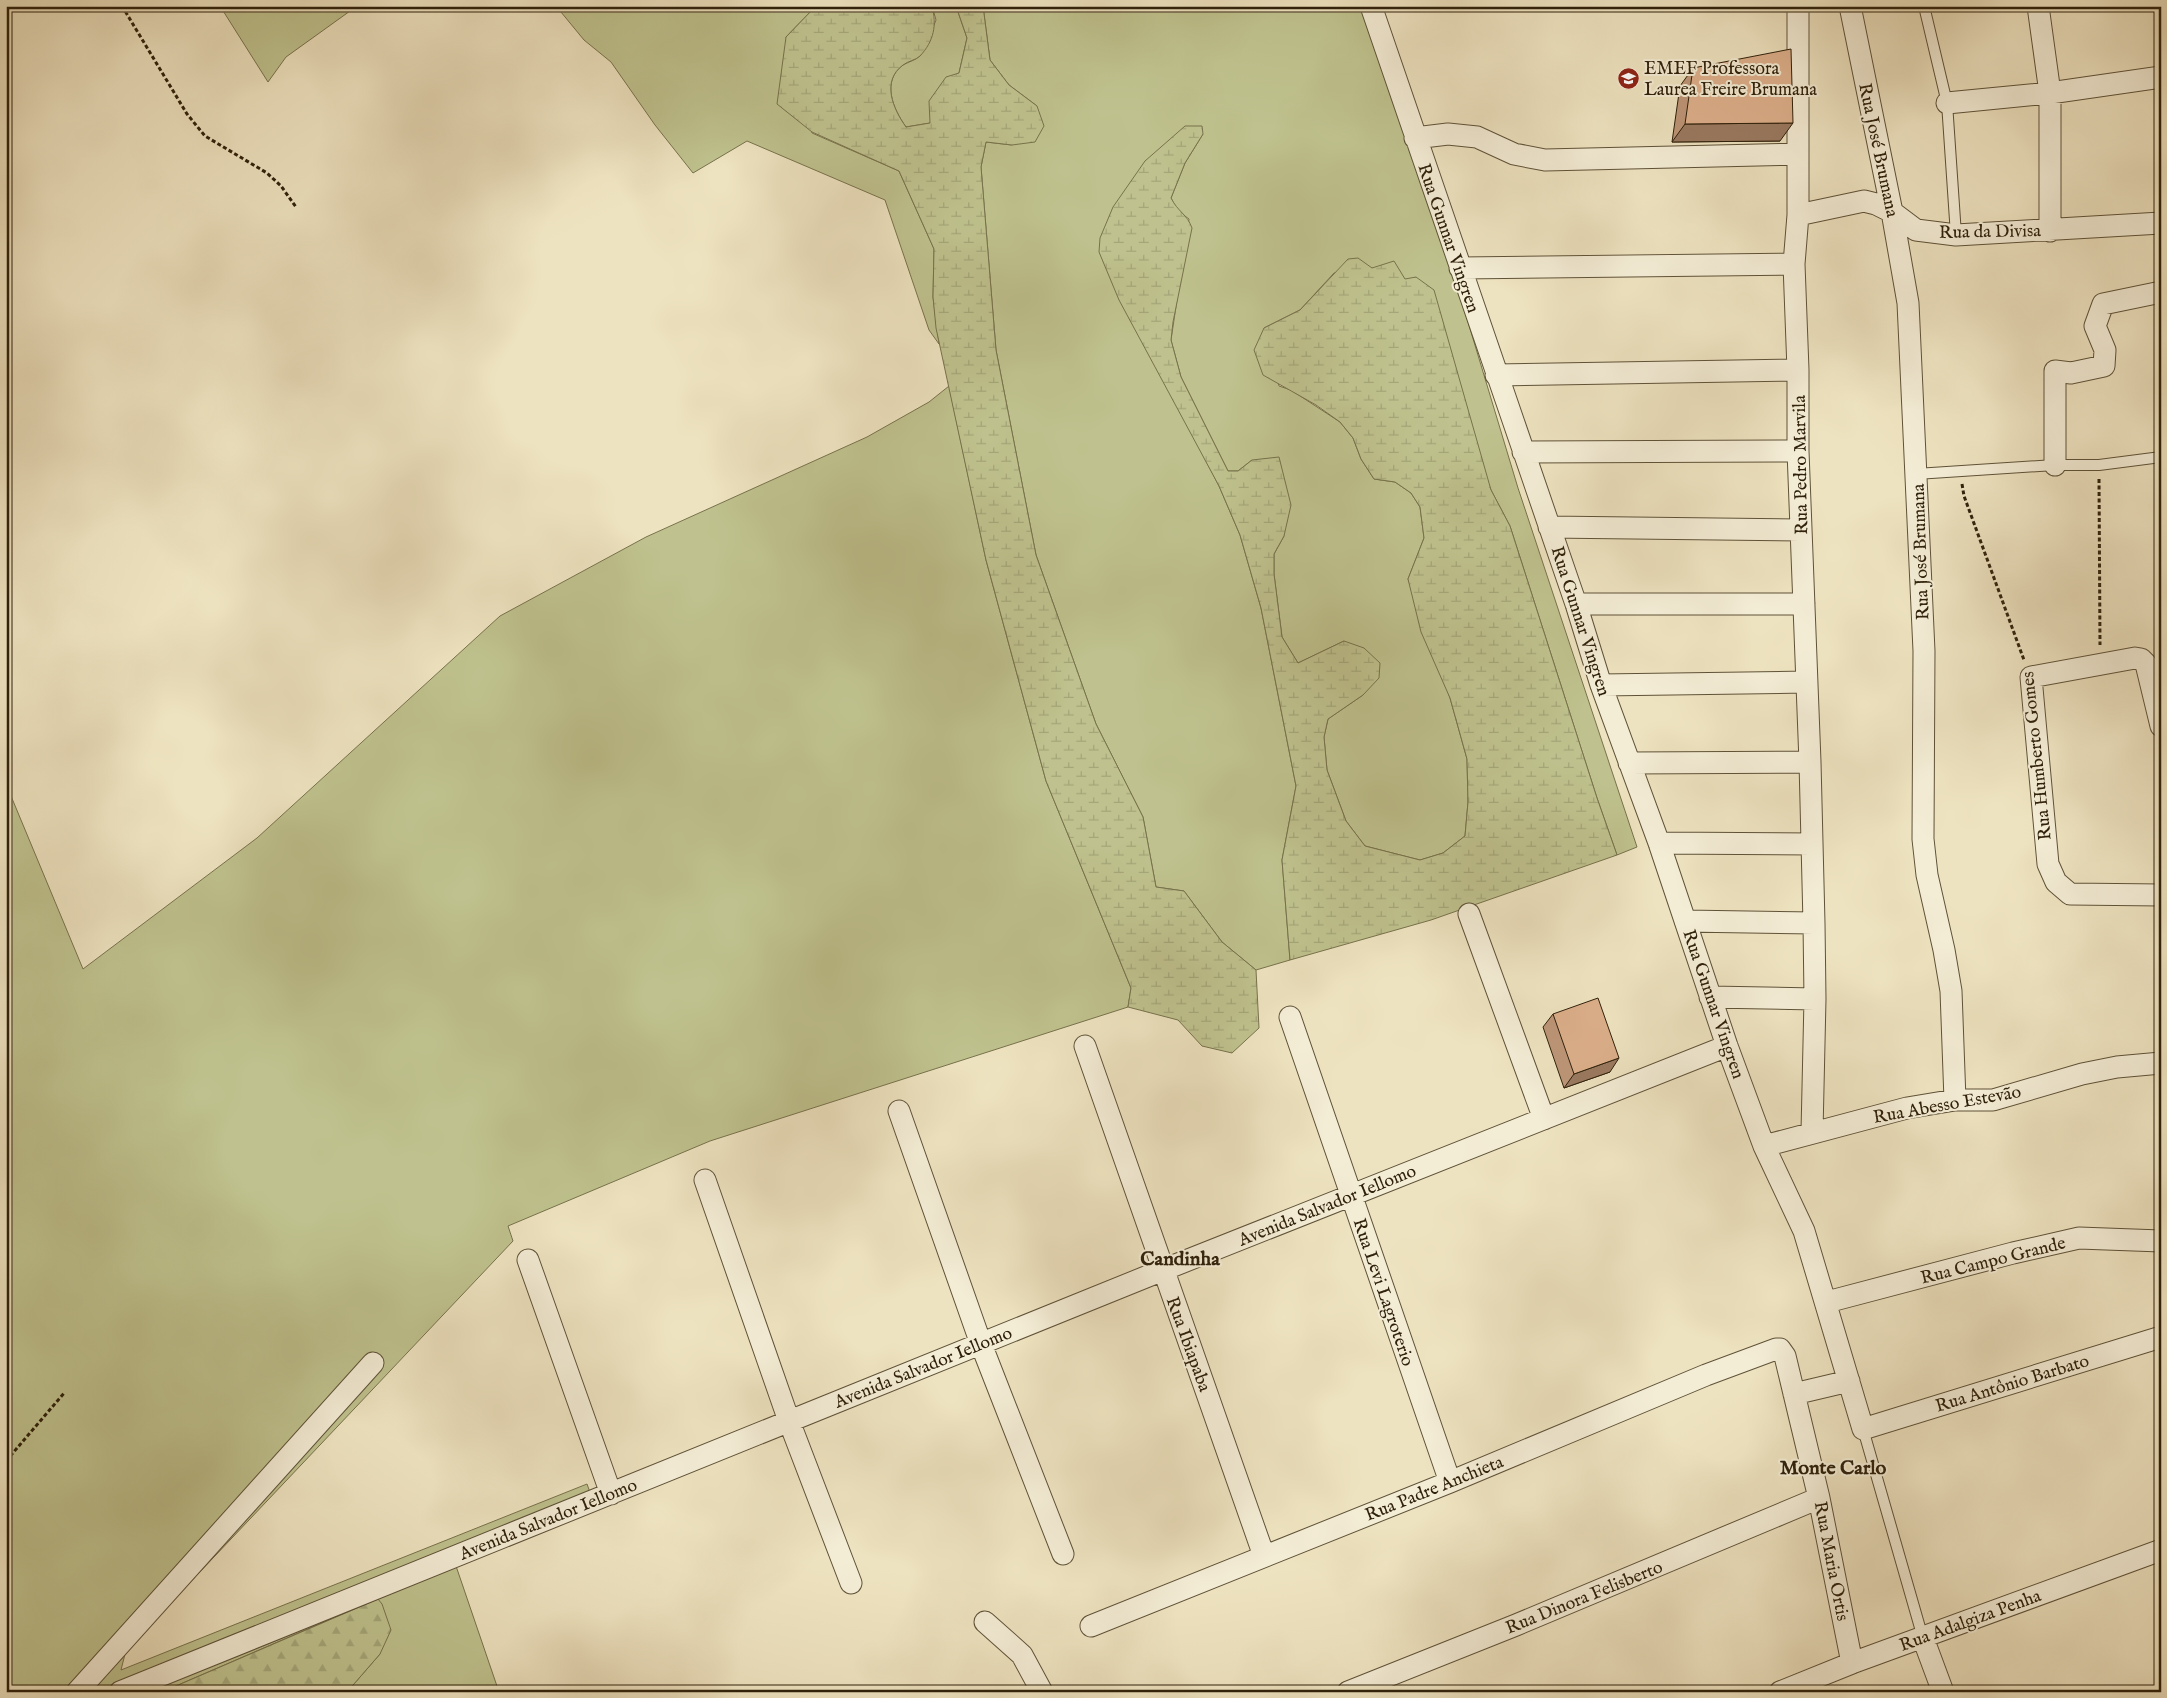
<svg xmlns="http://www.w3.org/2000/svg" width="2167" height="1698" font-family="'IM FELL English',serif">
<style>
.grass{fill:#bfc28e;stroke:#77724c}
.forest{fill:url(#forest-firs);stroke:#77724c}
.wetland{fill:url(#wetland-marsh);stroke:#77724c}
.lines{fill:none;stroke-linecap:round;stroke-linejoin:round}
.lane-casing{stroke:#5f5238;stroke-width:12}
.street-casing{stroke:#5f5238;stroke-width:23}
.path{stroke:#2f210b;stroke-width:3;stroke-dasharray:4 2.5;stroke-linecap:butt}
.lane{stroke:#f4edd6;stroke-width:10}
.street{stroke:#f4edd6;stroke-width:21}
.wall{fill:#bd9678;stroke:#2f210b}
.shaded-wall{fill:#9a7a61;stroke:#2f210b}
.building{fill:#dcaf8b;stroke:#2f210b}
.labels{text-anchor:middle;stroke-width:4;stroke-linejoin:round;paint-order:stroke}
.poi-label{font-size:18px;fill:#2f210b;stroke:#f4edd6;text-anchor:start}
.street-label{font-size:18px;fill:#2f210b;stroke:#f4edd6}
.quarter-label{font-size:20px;font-weight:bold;fill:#2f210b;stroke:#f4edd6}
</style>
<defs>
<pattern id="forest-firs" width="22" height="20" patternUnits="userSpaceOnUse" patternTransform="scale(1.25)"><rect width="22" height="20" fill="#bfc28e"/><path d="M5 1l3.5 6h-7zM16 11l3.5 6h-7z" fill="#a4a679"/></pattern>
<pattern id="wetland-marsh" width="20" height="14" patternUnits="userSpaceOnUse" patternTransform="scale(1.25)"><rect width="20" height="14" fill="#bfc28e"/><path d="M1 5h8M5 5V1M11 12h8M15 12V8" fill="none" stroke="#a4a679"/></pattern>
</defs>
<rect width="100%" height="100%" fill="#eee3c0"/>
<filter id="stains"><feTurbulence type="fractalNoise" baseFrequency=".004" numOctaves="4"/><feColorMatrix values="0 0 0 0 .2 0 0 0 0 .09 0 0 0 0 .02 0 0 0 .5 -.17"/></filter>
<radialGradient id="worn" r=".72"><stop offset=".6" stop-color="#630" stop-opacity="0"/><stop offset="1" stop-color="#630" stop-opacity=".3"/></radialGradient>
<!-- grass -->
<path class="grass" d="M 220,6 L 357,6 L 286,57 L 268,82 Z
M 556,6 L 816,6 L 786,37 L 812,133 L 899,171 L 934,249 L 933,297 L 939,344 L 929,330 L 885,200 L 747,141 L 693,173 L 655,125 L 611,62 L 584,40 Z
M 932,6 L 956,6 L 967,38 L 959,73 L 930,123 L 906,127 C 893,109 881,81 903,65 C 908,62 916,60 920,56 C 927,46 931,31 936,20 Z
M 983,6 L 1365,6 L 1418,156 L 1518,488 L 1637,847 L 1617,855 L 1597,798 L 1510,526 L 1491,490 L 1405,279 L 1372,268 L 1334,273 L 1300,310 L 1264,328 L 1279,386 L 1291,390 L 1340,422 L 1353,438 L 1361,459 L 1374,479 L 1395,482 L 1411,493 L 1420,507 L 1424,538 L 1408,579 L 1450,698 L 1467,759 L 1468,802 L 1465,836 L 1443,853 L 1420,860 L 1365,846 L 1346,821 L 1327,770 L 1324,737 L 1328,719 L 1363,695 L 1344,641 L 1298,663 L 1282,637 L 1274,574 L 1274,554 L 1284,536 L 1252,460 L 1238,471 L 1228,471 L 1181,377 L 1171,340 L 1189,219 L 1177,210 L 1171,198 L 1185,163 L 1203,134 L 1145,161 L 1165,382 L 1219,486 L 1240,535 L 1261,608 L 1296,786 L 1282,860 L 1290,960 L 1256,970 L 1222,942 L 1184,891 L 1156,887 L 1143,817 L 1096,724 L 1036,555 L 996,350 L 981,167 L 986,142 L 1012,145 L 1037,106 L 1009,85 L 990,60 Z
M 949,386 L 986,560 L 1046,781 L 1131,988 L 1128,1007 L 710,1141 L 508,1226 L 513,1241 L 126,1650 L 121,1670 L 587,1484 L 596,1509 L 456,1566 L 499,1692 L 347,1692 L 380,1654 L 377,1599 L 162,1692 L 6,1692 L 6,784 L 83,969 L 257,838 L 500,616 L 646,537 L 867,437 L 929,402 Z"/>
<!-- forest -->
<path class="forest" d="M 378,1599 L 382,1604 L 391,1630 L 380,1654 L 347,1692 L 162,1692 Z"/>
<!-- wetland -->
<path class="wetland" d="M 816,6 L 932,6 C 937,25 934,41 920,56 C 916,60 908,61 903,65 C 881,81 893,109 906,127 L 930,123 L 929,101 L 946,77 L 959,73 L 967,38 L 956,6 L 983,6 L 990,60 L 1009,85 L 1037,106 L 1044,126 L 1035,142 L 1012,145 L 986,142 L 981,167 L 996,350 L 1036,555 L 1096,724 L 1143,817 L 1156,887 L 1184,891 L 1222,942 L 1256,970 L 1259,1028 L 1232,1053 L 1202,1046 L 1178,1020 L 1128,1007 L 1131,988 L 1046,781 L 986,560 L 936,328 L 933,297 L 934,249 L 899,171 L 812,132 L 777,104 L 786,37 Z
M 1185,126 L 1202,126 L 1203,134 L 1185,163 L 1171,198 C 1178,212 1187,214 1192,228 L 1173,322 L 1171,340 L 1181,377 L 1228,471 L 1238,471 L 1252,460 L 1279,457 L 1291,505 L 1284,536 L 1274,554 L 1274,574 L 1282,637 L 1298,663 L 1344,641 L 1364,648 L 1380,663 L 1379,678 L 1363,695 L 1328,719 L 1324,737 L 1327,770 L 1346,821 L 1365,846 L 1420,860 L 1443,853 L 1465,836 L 1468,802 L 1467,759 L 1450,698 L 1421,632 L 1408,579 L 1424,538 L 1420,507 L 1411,493 L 1395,482 L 1374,479 L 1361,459 L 1353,438 L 1340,422 L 1316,405 L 1263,375 L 1254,350 L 1264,328 L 1300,310 L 1348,259 L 1358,258 L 1372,268 L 1394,261 L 1405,279 L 1416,277 L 1434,290 L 1491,490 L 1510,526 L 1597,798 L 1617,855 L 1431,920 L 1290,960 L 1282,860 L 1296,786 L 1261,608 L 1240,535 L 1219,486 L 1119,300 L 1099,252 L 1100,238 L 1113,207 L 1145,161 Z"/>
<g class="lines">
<defs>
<path id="lane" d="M 1924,6 L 1947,103 L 1956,235
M 1916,474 L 2055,465 L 2099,465 L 2161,457
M 1863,1429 L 1923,1638"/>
<path id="street" d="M 1371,6 L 1576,604 L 1601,685 L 1659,843 L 1727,1046 L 1764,1146 L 1804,1231 L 1863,1429 L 2161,1337
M 1798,6 L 1798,215 L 1794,264 L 1798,370 L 1798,451 L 1810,762 L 1814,923 L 1815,999 L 1812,1132
M 1850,6 L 1892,212 L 1908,303 L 1924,651 L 1923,839 L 1927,875 L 1944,950 L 1951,991 L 1955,1100
M 2038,6 L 2050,93 L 2050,231
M 1947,103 L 2050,93 L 2161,77
M 1415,138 L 1448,134 L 1477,137 L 1514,154 L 1545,160 L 1798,154
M 1798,215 L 1864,201 L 1876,204 L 1892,212 L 1916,230 L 1956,235 L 2161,223
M 1460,268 L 1794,264
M 1496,375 L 1798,370
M 1523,452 L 1798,451
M 2055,465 L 2055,371 L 2071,373 L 2104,366 L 2105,350 L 2095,326 L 2103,304 L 2161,292
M 1549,527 L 1800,530
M 1576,604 L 1804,604
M 1601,685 L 1806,682
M 2161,726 L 2146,664 L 2141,659 L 2135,658 L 2031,677 L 2048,864 L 2056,882 L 2070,894 L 2161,895
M 1629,763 L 1810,762
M 1659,843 L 1812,844
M 1469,914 L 1544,1119
M 1685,921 L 1814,923
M 1710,997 L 1815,999
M 1290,1017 L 1450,1482
M 1085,1046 L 1264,1556
M 899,1111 L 981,1344 L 1063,1554
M 1764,1146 L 1907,1108 L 1955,1100 L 1993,1100 L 2082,1074 L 2117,1067 L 2161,1063
M 705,1180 L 789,1421 L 851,1583
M 528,1260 L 611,1494
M 1827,1302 L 2013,1253 L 2079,1238 L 2161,1241
M 1794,1394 L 1849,1381
M 985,1622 L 1022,1655 L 1042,1692
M 1091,1626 L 1450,1482 L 1706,1375 L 1776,1349 L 1780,1349 L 1785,1356 L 1819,1498 L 1852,1663
M 1923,1638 L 1943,1692
M 77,1692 L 373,1363
M 120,1692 L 1163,1270 L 1727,1046
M 1348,1692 L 1516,1625 L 1819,1498
M 1780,1692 L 1852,1663 L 2161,1550"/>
</defs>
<!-- lane casing -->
<use href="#lane" class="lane-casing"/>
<!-- street casing -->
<use href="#street" class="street-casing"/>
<!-- path -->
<path class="path" d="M 122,6 L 187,114 L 205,136 L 267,173 L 281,186 L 296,207
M 2099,479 L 2100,645
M 1962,484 L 1964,496 L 2024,660
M 6,1461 L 65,1392"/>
<!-- lane -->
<use href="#lane" class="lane"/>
<!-- street -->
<use href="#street" class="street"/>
</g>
<!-- wall -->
<path class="wall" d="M 1693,68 L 1780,141 L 1672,142 L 1680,86 Z
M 1553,1014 L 1610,1072 L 1564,1088 L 1543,1027 Z"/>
<!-- shaded-wall -->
<path class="shaded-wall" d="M 1793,123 L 1780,141 L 1672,142 L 1685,124 Z
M 1619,1058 L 1610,1072 L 1564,1088 L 1574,1074 Z"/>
<!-- building -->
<path class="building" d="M 1791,49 L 1793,123 L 1685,124 L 1693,68 Z
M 1598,998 L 1619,1058 L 1574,1074 L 1553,1014 Z"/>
<!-- icons -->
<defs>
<symbol id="school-disc" viewBox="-11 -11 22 22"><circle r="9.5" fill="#8f2418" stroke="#f4edd6"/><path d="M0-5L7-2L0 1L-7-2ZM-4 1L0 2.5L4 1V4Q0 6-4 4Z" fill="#fff"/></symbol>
</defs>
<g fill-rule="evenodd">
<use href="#school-disc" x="1616" y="66" width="25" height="25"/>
</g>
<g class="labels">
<!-- poi labels -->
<g class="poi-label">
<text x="1644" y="74">EMEF Professora<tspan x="1644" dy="21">Laurea Freire Brumana</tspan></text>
</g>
<!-- street labels -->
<g class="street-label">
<text transform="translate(1879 150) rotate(78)" y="6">Rua José Brumana</text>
<text transform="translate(1990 231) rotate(-1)" y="6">Rua da Divisa</text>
<text transform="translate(1449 238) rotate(71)" y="6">Rua Gunnar Vingren</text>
<text transform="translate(1800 465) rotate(-91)" y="6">Rua Pedro Marvila</text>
<text transform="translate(1920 552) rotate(-92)" y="6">Rua José Brumana</text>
<text transform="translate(1581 621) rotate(72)" y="6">Rua Gunnar Vingren</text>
<text transform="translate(2036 756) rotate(-96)" y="6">Rua Humberto Gomes</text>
<text transform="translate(1714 1004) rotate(71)" y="6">Rua Gunnar Vingren</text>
<text transform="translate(1947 1104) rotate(-10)" y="6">Rua Abesso Estevão</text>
<text transform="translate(1327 1205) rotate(-22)" y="6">Avenida Salvador Iellomo</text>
<text transform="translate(1993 1260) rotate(-14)" y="6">Rua Campo Grande</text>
<text transform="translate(1384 1292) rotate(71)" y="6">Rua Levi Lagroterio</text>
<text transform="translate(1189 1344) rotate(70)" y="6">Rua Ibiapaba</text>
<text transform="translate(923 1367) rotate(-22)" y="6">Avenida Salvador Iellomo</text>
<text transform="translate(2012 1383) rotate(-17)" y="6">Rua Antônio Barbato</text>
<text transform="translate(1434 1488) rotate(-22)" y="6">Rua Padre Anchieta</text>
<text transform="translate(548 1519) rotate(-22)" y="6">Avenida Salvador Iellomo</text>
<text transform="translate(1832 1561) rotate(79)" y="6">Rua Maria Ortis</text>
<text transform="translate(1584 1597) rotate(-22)" y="6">Rua Dinora Felisberto</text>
<text transform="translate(1970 1620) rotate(-20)" y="6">Rua Adalgiza Penha</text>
</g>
<!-- quarter labels -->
<g class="quarter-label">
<text x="1180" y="1265">Candinha</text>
<text x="1833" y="1474">Monte Carlo</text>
</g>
</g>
<!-- margin -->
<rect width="2167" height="1698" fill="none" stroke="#eee3c0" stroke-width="25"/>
<rect x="8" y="8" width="2152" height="1683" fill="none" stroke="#2f210b" stroke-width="2.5"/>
<rect x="12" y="12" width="2142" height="1673" fill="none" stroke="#2f210b"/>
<rect width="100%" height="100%" filter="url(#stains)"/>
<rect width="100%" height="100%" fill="url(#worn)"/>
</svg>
